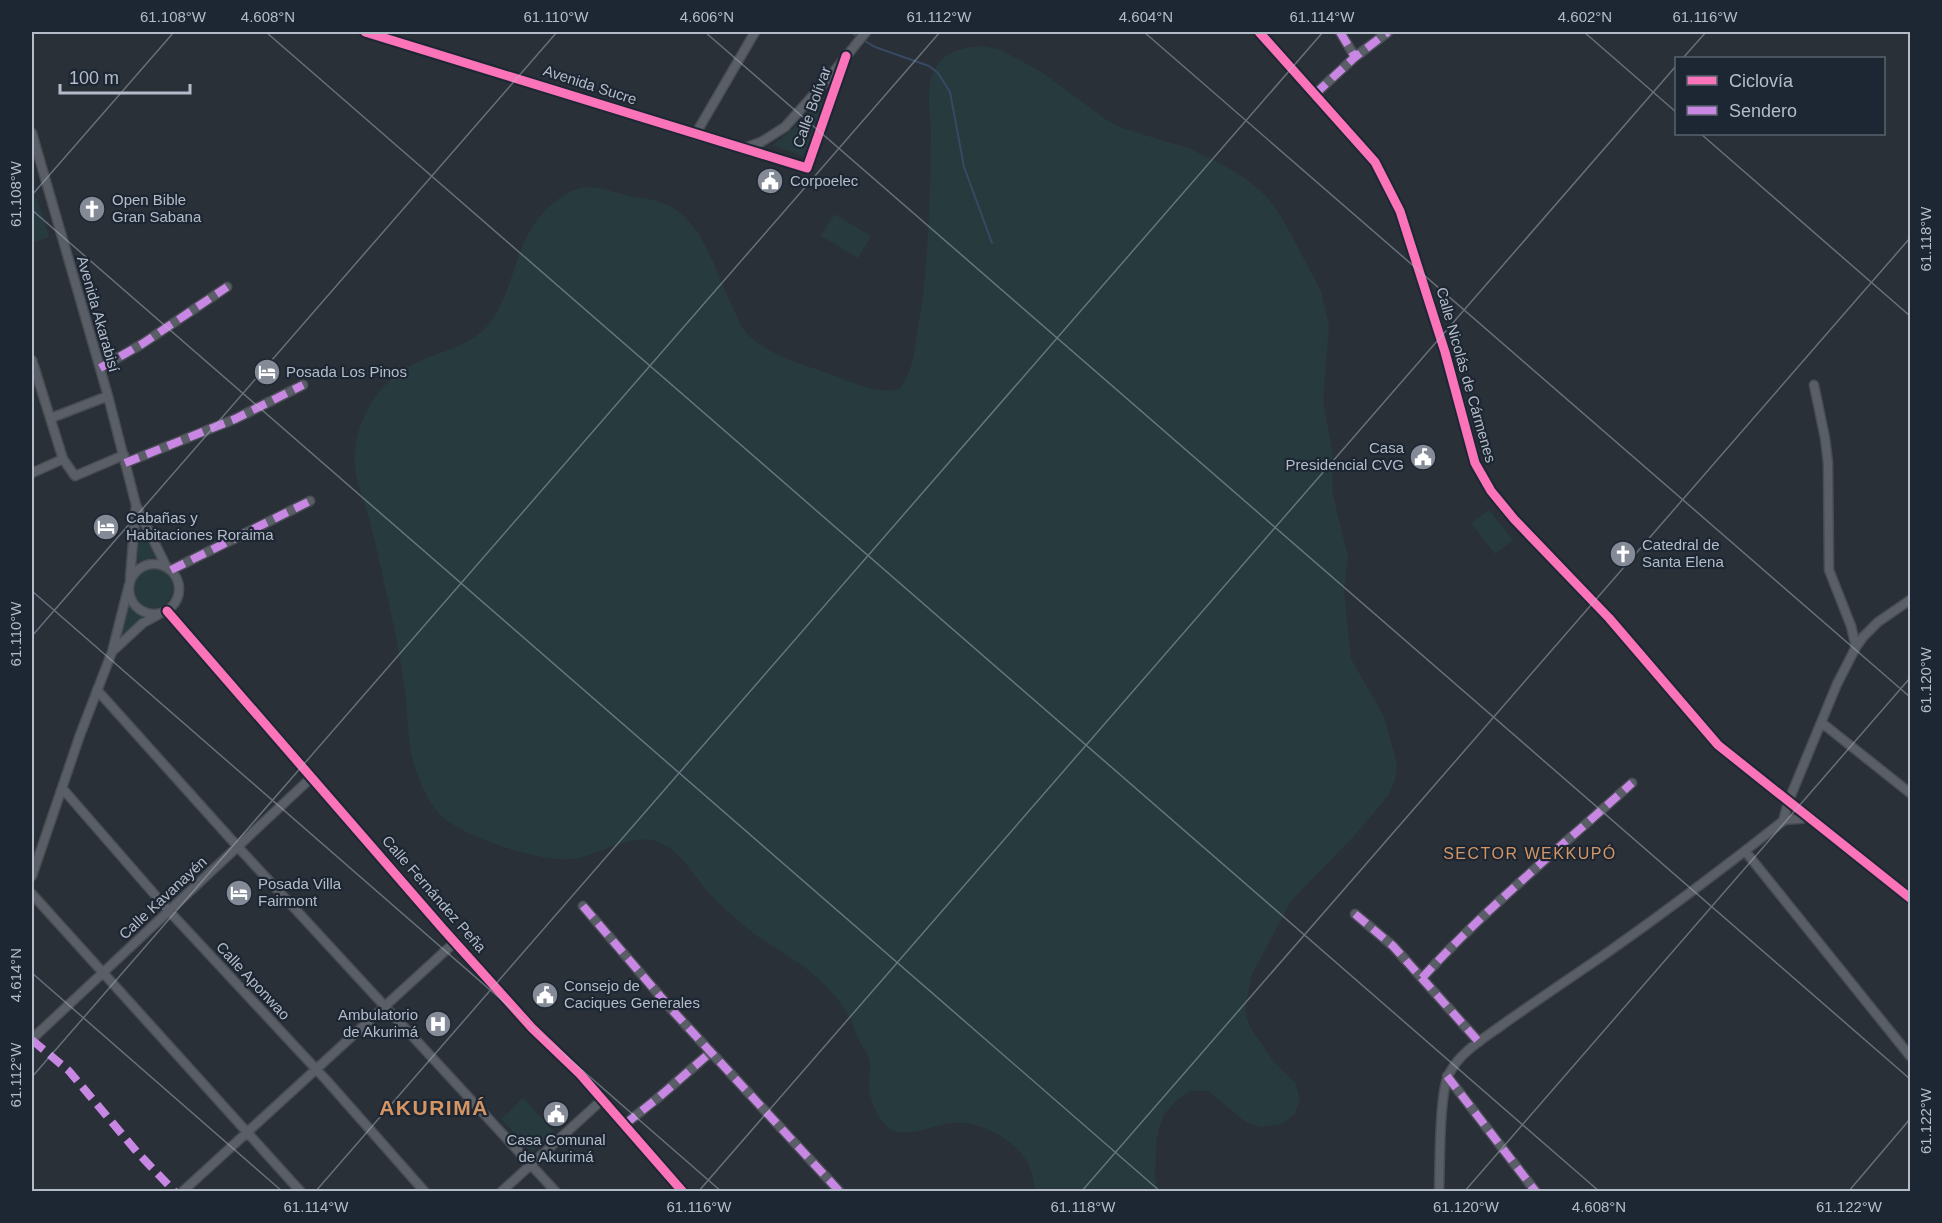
<svg xmlns="http://www.w3.org/2000/svg" width="1942" height="1223" font-family="Arial,sans-serif">
<style>
.green{fill:#273a3e}
.lines{fill:none;stroke-linecap:round;stroke-linejoin:round}
.stream{stroke:#384963;stroke-width:2}
.minor-casing{stroke:#484c53;stroke-width:11}
.minor{stroke:#5a5e66;stroke-width:8}
.quiet{stroke:#c787e3;stroke-width:8;stroke-dasharray:15 8;stroke-linecap:butt}
.cycleway-casing{stroke:#1d2633;stroke-width:13}
.cycleway{stroke:#fb73b8;stroke-width:9}
.ticks{fill:none;stroke:#b4bcc9;stroke-width:1.5;stroke-opacity:0.45}
.labels{text-anchor:middle;stroke-width:4.5;stroke-linejoin:round;paint-order:stroke}
.street-label{font-size:15px;fill:#b4bcc9;stroke:#1d2633}
.poi-label{font-size:15px;fill:#b4bcc9;stroke:#1d2633;text-anchor:start}
.neighbourhood-label{font-size:16px;letter-spacing:1.5px;fill:#d59563;stroke:#1d2633}
.district-label{font-size:21px;font-weight:bold;letter-spacing:1.5px;fill:#d59563;stroke:#1d2633}
.neatline{fill:none;stroke:#b4bcc9;stroke-width:2}
.ticks-label{font-size:15px;text-anchor:middle;fill:#b4bcc9}
</style>
<rect width="100%" height="100%" fill="#2a3038"/>
<!-- green -->
<path class="green" d="M 980,46 L 999,49 L 1043,73 L 1108,121 L 1122,128 L 1188,148 L 1220,163 L 1245,178 L 1266,196 L 1277,210 L 1287,227 L 1321,291 L 1329,326 L 1323,401 L 1332,450 L 1333,495 L 1348,557 L 1344,590 L 1351,659 L 1384,716 L 1397,764 L 1395,780 L 1388,796 L 1355,835 L 1291,901 L 1251,976 L 1245,1011 L 1250,1027 L 1274,1062 L 1296,1084 L 1300,1099 L 1294,1115 L 1281,1124 L 1262,1127 L 1247,1123 L 1208,1091 L 1190,1091 L 1177,1100 L 1165,1113 L 1159,1128 L 1156,1143 L 1155,1177 L 1158,1191 L 1035,1191 C 1034,1182 1032,1172 1028,1163 C 1014,1139 981,1121 954,1123 C 929,1124 900,1146 881,1120 C 874,1110 869,1096 869,1084 C 869,1076 871,1072 870,1064 C 869,1054 862,1047 858,1038 C 855,1032 854,1026 851,1020 C 832,981 792,958 757,936 C 742,925 726,910 713,897 C 695,880 683,851 658,842 C 628,832 602,855 573,859 C 543,863 467,838 444,818 C 429,805 422,787 415,768 C 408,746 408,724 406,700 C 403,672 397,642 391,613 C 384,582 377,549 369,518 C 363,496 352,475 355,451 C 358,416 380,381 412,365 C 438,351 469,348 489,324 C 518,286 512,238 552,204 C 560,198 567,192 577,189 C 595,184 608,191 625,195 C 634,198 644,198 654,200 C 703,213 713,268 732,306 C 738,318 742,331 753,339 C 776,358 806,365 833,375 C 854,383 876,394 899,389 C 913,373 914,353 917,334 C 929,267 930,201 931,133 C 931,116 926,96 931,79 C 938,54 957,48 980,46 Z
M 825,96 L 805,157 L 773,145 L 795,127 Z
M 37,198 L 49,237 L 32,243 L 32,200 Z
M 834,214 L 871,236 L 858,258 L 821,236 Z
M 1489,510 L 1513,540 L 1495,554 L 1471,523 Z
M 139,524 L 155,557 L 138,562 L 137,525 Z
M133 588a20 20 0 1 1 40 0a20 20 0 1 1-40 0Z
M 129,602 L 136,612 L 146,617 L 120,639 Z
M 523,1098 L 554,1132 L 532,1152 L 501,1119 Z"/>
<g class="lines">
<!-- stream -->
<path class="stream" d="M 850,32 L 875,47 L 929,66 L 938,73 L 950,92 L 964,167 L 992,243"/>
<defs>
<path id="minor" d="M 365,32 L 807,168 L 846,56
M 1259,32 L 1375,162 L 1400,211 L 1445,352 L 1475,463 L 1491,491 L 1514,519 L 1609,618 L 1718,745 L 1910,898
M 1340,32 L 1355,57
M 1315,94 L 1355,57 L 1388,32
M 32,133 L 108,396 L 136,505 L 166,566
M 695,135 L 755,32
M 742,149 L 761,142 L 785,127 L 831,75 L 866,32
M 32,360 L 63,459 L 75,476 L 124,455
M 100,368 L 142,344 L 227,287
M 1814,385 L 1825,438 L 1828,463 L 1829,570 L 1851,626 L 1856,647
M 51,418 L 108,396
M 125,463 L 235,419 L 303,385
M 32,473 L 63,459
M129 589a25 25 0 1 1 50 0a25 25 0 1 1-50 0Z
M 171,570 L 310,501
M 130,579 L 136,505
M 167,611 L 443,929 L 532,1028 L 580,1074 L 683,1192
M 115,649 L 143,623 L 158,615
M 97,690 L 238,847 L 556,1192
M 1822,723 L 1910,793
M 62,788 L 169,911 L 328,1082 L 425,1192
M 1783,821 L 1789,800 L 1837,684 L 1856,647 L 1863,637 L 1878,622 L 1910,600
M 1745,851 L 1910,1056
M 32,876 L 80,735 L 112,652 L 129,585
M 32,894 L 301,1192
M 583,906 L 672,1010 L 840,1192
M 1355,914 L 1393,946 L 1479,1042
M 1422,978 C 1487,907 1561,847 1632,783
M 32,1039 L 312,777
M 1447,1076 L 1536,1192
M 624,1125 L 659,1097 L 711,1052
M 182,1192 L 455,942
M 501,1192 L 603,1099
M 1439,1192 C 1440,1167 1439,1092 1449,1074 C 1460,1052 1483,1039 1502,1025 C 1536,1001 1570,978 1604,955 C 1665,912 1725,867 1783,821 C 1792,817 1798,822 1809,816"/>
</defs>
<!-- minor casing -->
<use href="#minor" class="minor-casing"/>
<!-- minor -->
<use href="#minor" class="minor"/>
<!-- quiet -->
<path class="quiet" d="M 1340,32 L 1355,57
M 1315,94 L 1355,57 L 1388,32
M 100,368 L 142,344 L 227,287
M 125,463 L 235,419 L 303,385
M 171,570 L 310,501
M 583,906 L 672,1010 L 840,1192
M 1355,914 L 1393,946 L 1479,1042
M 1422,978 C 1487,907 1561,847 1632,783
M 32,1040 L 69,1071 L 137,1152 L 175,1192
M 1447,1076 L 1536,1192
M 624,1125 L 659,1097 L 711,1052"/>
<defs>
<path id="cycleway" d="M 365,32 L 807,168 L 846,56
M 1259,32 L 1375,162 L 1400,211 L 1445,352 L 1475,463 L 1491,491 L 1514,519 L 1609,618 L 1718,745 L 1910,898
M 167,611 L 443,929 L 532,1028 L 580,1074 L 683,1192"/>
</defs>
<!-- cycleway casing -->
<use href="#cycleway" class="cycleway-casing"/>
<!-- cycleway -->
<use href="#cycleway" class="cycleway"/>
</g>
<!-- ticks -->
<path class="ticks" d="M 266,32 L 1600,1192M 705,32 L 1910,1079M 1144,32 L 1910,697M 1584,32 L 1676,112M 1683,58 L 1706,32M 1701,134 L 1910,316M 32,195 L 174,32M 32,210 L 1161,1192M 32,591 L 722,1192M 32,636 L 557,32M 32,973 L 283,1192M 32,1077 L 940,32M 315,1192 L 1323,32M 698,1192 L 1676,66M 1081,1192 L 1910,238M 1464,1192 L 1910,678M 1848,1192 L 1910,1119"/>
<!-- icons -->
<defs>
<symbol id="civic-disc" viewBox="-11 -11 22 22"><circle r="9.5" fill="#848b96" stroke="#1d2633"/><path d="M-.6-6.5H3V-4.5H.6V-3L4-1V1h2V6H-6V1h2V-1L-.6-3ZM-1.2 2.5V6h2.4V2.5Z" fill="#fff"/></symbol>
<symbol id="church-disc" viewBox="-11 -11 22 22"><circle r="9.5" fill="#848b96" stroke="#1d2633"/><path d="M-1.2-6h2.4v3.5h3.3v2.4h-3.3V6h-2.4V-.1h-3.3v-2.4h3.3Z" fill="#fff"/></symbol>
<symbol id="hotel-disc" viewBox="-11 -11 22 22"><circle r="9.5" fill="#848b96" stroke="#1d2633"/><path d="M-6-4.5h1.5V1H6V5H4.5V3h-9V5H-6ZM-4 0a1.8 1.8 0 1 1 3.6 0ZM.5 0V-2.5h3Q6-2.5 6 0Z" fill="#fff"/></symbol>
<symbol id="hospital-disc" viewBox="-11 -11 22 22"><circle r="9.5" fill="#848b96" stroke="#1d2633"/><path d="M-5-5h3v3.5h4V-5h3V5h-3V1.5h-4V5h-3Z" fill="#fff"/></symbol>
</defs>
<g fill-rule="evenodd">
<use href="#civic-disc" x="755" y="166" width="30" height="30"/>
<use href="#church-disc" x="77" y="194" width="30" height="30"/>
<use href="#hotel-disc" x="252" y="357" width="30" height="30"/>
<use href="#civic-disc" x="1408" y="442" width="30" height="30"/>
<use href="#hotel-disc" x="91" y="512" width="30" height="30"/>
<use href="#church-disc" x="1608" y="539" width="30" height="30"/>
<use href="#hotel-disc" x="224" y="878" width="30" height="30"/>
<use href="#civic-disc" x="530" y="980" width="30" height="30"/>
<use href="#hospital-disc" x="423" y="1009" width="30" height="30"/>
<use href="#civic-disc" x="541" y="1099" width="30" height="30"/>
</g>
<g class="labels">
<!-- street labels -->
<g class="street-label">
<text transform="translate(590 85) rotate(18)" y="5">Avenida Sucre</text>
<text transform="translate(812 107) rotate(-70)" y="5">Calle Bolívar</text>
<text transform="translate(98 314) rotate(74)" y="5">Avenida Akarabisí</text>
<text transform="translate(1466 375) rotate(74)" y="5">Calle Nicolás de Cármenes</text>
<text transform="translate(434 894) rotate(49)" y="5">Calle Fernández Peña</text>
<text transform="translate(163 898) rotate(-43)" y="5">Calle Kavanayén</text>
<text transform="translate(253 981) rotate(47)" y="5">Calle Aponwao</text>
</g>
<!-- poi labels -->
<g class="poi-label">
<text x="790" y="186">Corpoelec</text>
<text x="112" y="205">Open Bible<tspan x="112" dy="17">Gran Sabana</tspan></text>
<text x="286" y="377">Posada Los Pinos</text>
<text x="1404" y="453" text-anchor="end">Casa<tspan x="1404" dy="17">Presidencial CVG</tspan></text>
<text x="126" y="523">Cabañas y<tspan x="126" dy="17">Habitaciones Roraima</tspan></text>
<text x="1642" y="550">Catedral de<tspan x="1642" dy="17">Santa Elena</tspan></text>
<text x="258" y="889">Posada Villa<tspan x="258" dy="17">Fairmont</tspan></text>
<text x="564" y="991">Consejo de<tspan x="564" dy="17">Caciques Generales</tspan></text>
<text x="418" y="1020" text-anchor="end">Ambulatorio<tspan x="418" dy="17">de Akurimá</tspan></text>
<text x="556" y="1145" text-anchor="middle">Casa Comunal<tspan x="556" dy="17">de Akurimá</tspan></text>
</g>
<!-- neighbourhood labels -->
<g class="neighbourhood-label">
<text x="1530" y="859">SECTOR WEKKUPÓ</text>
</g>
<!-- district labels -->
<g class="district-label">
<text x="434" y="1115">AKURIMÁ</text>
</g>
</g>
<!-- border -->
<rect width="1942" height="1223" fill="none" stroke="#1d2633" stroke-width="66"/>
<!-- legend -->
<rect x="1675" y="57" width="210" height="78" fill="#1d2633" stroke="#59626f" stroke-width="1.5"/>
<rect x="1687" y="76" width="30" height="9" fill="#fb73b8" stroke="#59626f" stroke-width="1.5"/>
<text x="1729" y="87" font-size="18" fill="#b4bcc9">Ciclovía</text>
<rect x="1687" y="106" width="30" height="9" fill="#c787e3" stroke="#59626f" stroke-width="1.5"/>
<text x="1729" y="117" font-size="18" fill="#b4bcc9">Sendero</text>
<!-- scale -->
<path d="M60 84v9h130v-9" fill="none" stroke="#b4bcc9" stroke-width="3"/>
<text x="69" y="84" font-size="18" fill="#b4bcc9" stroke="#1d2633" stroke-width="4.5" paint-order="stroke">100 m</text>
<rect x="33" y="33" width="1876" height="1157" class="neatline"/>
<g class="ticks-label">
<text x="173" y="22">61.108°W</text>
<text x="268" y="22">4.608°N</text>
<text x="556" y="22">61.110°W</text>
<text x="707" y="22">4.606°N</text>
<text x="939" y="22">61.112°W</text>
<text x="1146" y="22">4.604°N</text>
<text x="1322" y="22">61.114°W</text>
<text x="1585" y="22">4.602°N</text>
<text x="1705" y="22">61.116°W</text>
<text transform="translate(16 194) rotate(-90)" y="5">61.108°W</text>
<text transform="translate(1926 239) rotate(-90)" y="5">61.118°W</text>
<text transform="translate(16 634) rotate(-90)" y="5">61.110°W</text>
<text transform="translate(1926 680) rotate(-90)" y="5">61.120°W</text>
<text transform="translate(16 975) rotate(-90)" y="5">4.614°N</text>
<text transform="translate(16 1075) rotate(-90)" y="5">61.112°W</text>
<text transform="translate(1926 1121) rotate(-90)" y="5">61.122°W</text>
<text x="316" y="1212">61.114°W</text>
<text x="699" y="1212">61.116°W</text>
<text x="1083" y="1212">61.118°W</text>
<text x="1466" y="1212">61.120°W</text>
<text x="1599" y="1212">4.608°N</text>
<text x="1849" y="1212">61.122°W</text>
</g>
</svg>
